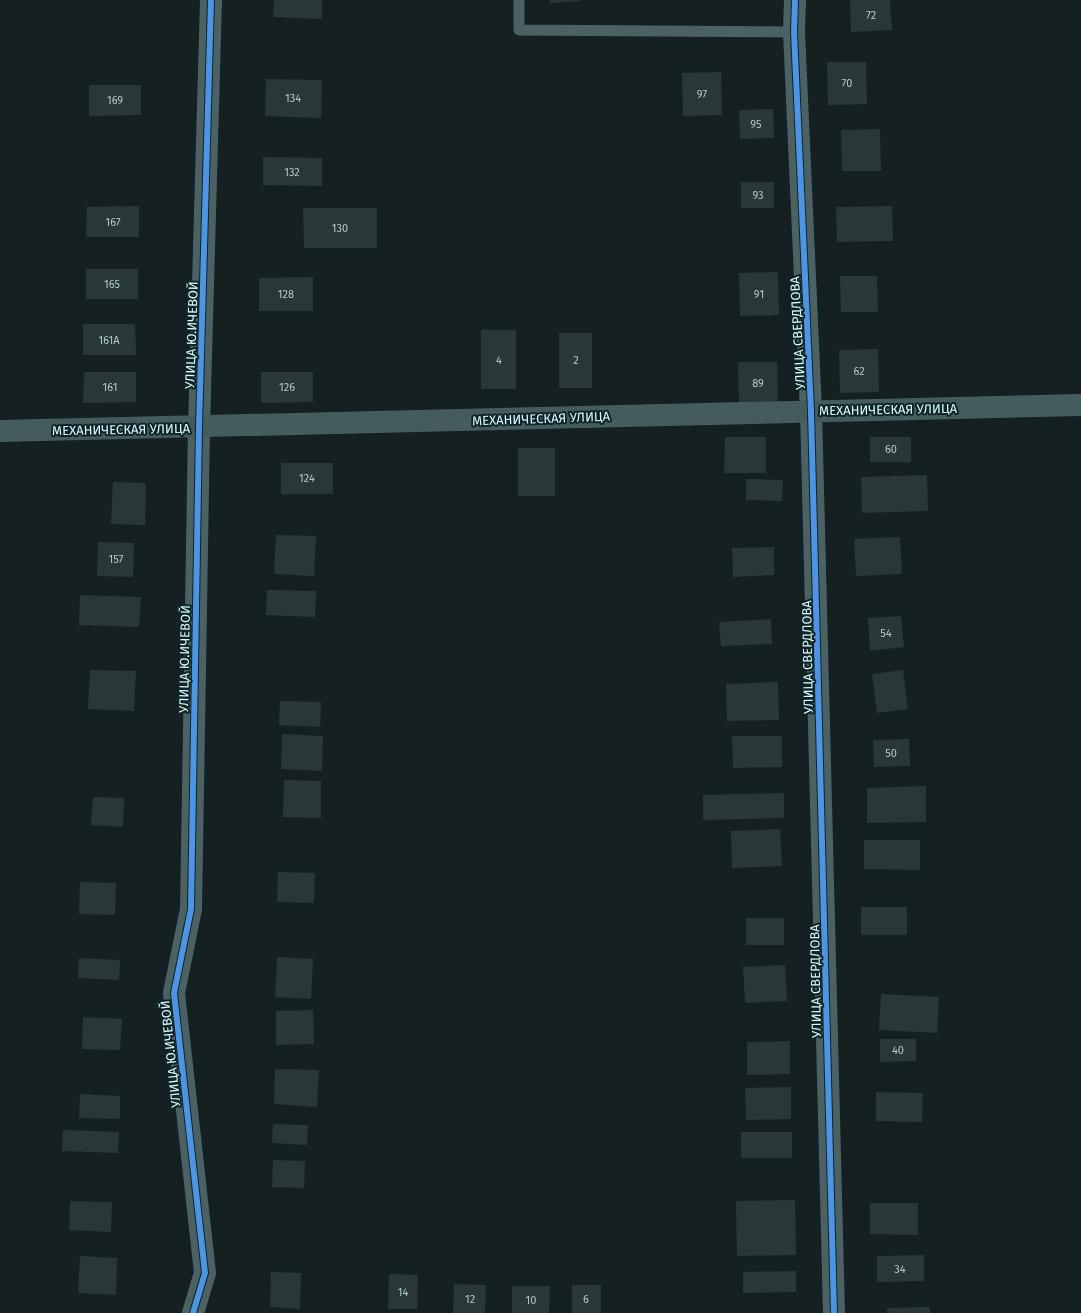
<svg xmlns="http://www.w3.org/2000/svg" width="1081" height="1313" font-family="'Fira Sans',sans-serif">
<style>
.building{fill:#2a3739}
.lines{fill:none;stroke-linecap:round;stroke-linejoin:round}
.lane{stroke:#4b6163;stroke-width:11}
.street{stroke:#4b6163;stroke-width:22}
.secondary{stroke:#455c5e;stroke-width:22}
.cycleway-casing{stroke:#102427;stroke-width:8}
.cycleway{stroke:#4d94e3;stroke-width:6}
.labels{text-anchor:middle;stroke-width:4;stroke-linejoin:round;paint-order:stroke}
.number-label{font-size:11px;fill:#accacd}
.street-label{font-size:13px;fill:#d7fbfe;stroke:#102427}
</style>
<rect width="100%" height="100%" fill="#152022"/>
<!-- building -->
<path class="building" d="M 274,0 L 322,0 L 322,19 L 273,17 Z
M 550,0 L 580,0 L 580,1 L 550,3 Z
M 850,0 L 890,0 L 892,30 L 851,32 Z
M 827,62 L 866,62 L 867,104 L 828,105 Z
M 721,72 L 722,115 L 683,116 L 682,73 Z
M 266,79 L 322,80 L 321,118 L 265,116 Z
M 89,85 L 141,85 L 141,115 L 89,116 Z
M 773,109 L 774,138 L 740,139 L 739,110 Z
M 880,129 L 881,171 L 842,171 L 841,130 Z
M 263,157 L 322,158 L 322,186 L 263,185 Z
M 741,182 L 774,182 L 774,208 L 741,208 Z
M 139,206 L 139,237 L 86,237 L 87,207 Z
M 892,206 L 893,241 L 837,242 L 836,207 Z
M 303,208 L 377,208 L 377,248 L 304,248 Z
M 86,269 L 138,269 L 138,299 L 86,299 Z
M 778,272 L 779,315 L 740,316 L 739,273 Z
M 840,276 L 877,276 L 878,312 L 841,312 Z
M 313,277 L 313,311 L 259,311 L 259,278 Z
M 83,324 L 135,324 L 136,355 L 83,355 Z
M 481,330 L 516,330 L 516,389 L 481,389 Z
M 559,333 L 592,333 L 592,388 L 559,388 Z
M 878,349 L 879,392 L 840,393 L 839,350 Z
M 738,362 L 777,362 L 778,404 L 739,405 Z
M 84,372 L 136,372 L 136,402 L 83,403 Z
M 261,372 L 313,372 L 313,402 L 261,403 Z
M 725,437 L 766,437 L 766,473 L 724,473 Z
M 870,437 L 911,437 L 911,462 L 870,462 Z
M 518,448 L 555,448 L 555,496 L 518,496 Z
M 281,463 L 333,463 L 333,494 L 281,494 Z
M 927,475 L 928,511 L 862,513 L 861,477 Z
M 746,479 L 783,480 L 782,501 L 746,500 Z
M 113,482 L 146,483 L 145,525 L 111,524 Z
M 276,535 L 316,536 L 314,576 L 274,574 Z
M 900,537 L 902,574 L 856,576 L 854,539 Z
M 98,542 L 134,543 L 133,577 L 97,576 Z
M 774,547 L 774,575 L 733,577 L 732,548 Z
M 267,590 L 316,591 L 315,617 L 266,615 Z
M 80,595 L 141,597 L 139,627 L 79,625 Z
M 901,616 L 904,647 L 870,651 L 868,618 Z
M 771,619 L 772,644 L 721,646 L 719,622 Z
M 90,670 L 136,671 L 134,711 L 88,709 Z
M 903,670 L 908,709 L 877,713 L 872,674 Z
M 778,682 L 779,720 L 727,721 L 726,684 Z
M 280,701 L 321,702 L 320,727 L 279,725 Z
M 282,734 L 323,736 L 322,771 L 281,769 Z
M 732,736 L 782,736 L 782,767 L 733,768 Z
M 909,739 L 910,766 L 874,767 L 873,740 Z
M 284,780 L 321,781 L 321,818 L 283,817 Z
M 926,786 L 926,822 L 867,823 L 867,788 Z
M 784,793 L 784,818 L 703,820 L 703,795 Z
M 93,797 L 124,798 L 123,827 L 91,825 Z
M 780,829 L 782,866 L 732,868 L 731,831 Z
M 864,840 L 920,840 L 920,870 L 864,869 Z
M 278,872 L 315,873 L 314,903 L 277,902 Z
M 80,882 L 116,883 L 115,915 L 79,914 Z
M 861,907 L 907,907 L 907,935 L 861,935 Z
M 746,918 L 784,918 L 784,945 L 746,945 Z
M 277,957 L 313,959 L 311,999 L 275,997 Z
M 79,958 L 120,960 L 119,980 L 78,978 Z
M 785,965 L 787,1001 L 745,1003 L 743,967 Z
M 881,994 L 939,997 L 937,1033 L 879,1030 Z
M 313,1010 L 314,1044 L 276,1045 L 276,1011 Z
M 83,1017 L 122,1019 L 120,1050 L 82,1049 Z
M 880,1039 L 916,1039 L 916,1061 L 880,1062 Z
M 790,1041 L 790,1074 L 747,1075 L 747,1042 Z
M 275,1069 L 319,1070 L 317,1107 L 274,1104 Z
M 791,1087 L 791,1119 L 746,1120 L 745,1088 Z
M 876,1092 L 923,1093 L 922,1122 L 876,1121 Z
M 80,1094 L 120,1096 L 120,1119 L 79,1118 Z
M 273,1124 L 308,1125 L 307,1145 L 272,1143 Z
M 63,1130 L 119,1132 L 118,1153 L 62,1151 Z
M 741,1132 L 792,1132 L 792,1158 L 741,1158 Z
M 273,1160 L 305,1161 L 304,1188 L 272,1187 Z
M 795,1200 L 796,1255 L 737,1256 L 736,1201 Z
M 70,1201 L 112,1202 L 111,1232 L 69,1230 Z
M 870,1203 L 918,1203 L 918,1235 L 870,1234 Z
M 924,1255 L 924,1281 L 877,1282 L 877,1256 Z
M 80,1256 L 117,1258 L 116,1295 L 78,1293 Z
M 796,1271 L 796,1292 L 743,1293 L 743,1272 Z
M 271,1272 L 301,1273 L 300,1309 L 270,1307 Z
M 389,1274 L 418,1275 L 417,1309 L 388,1309 Z
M 454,1284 L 486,1285 L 485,1313 L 453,1313 Z
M 572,1285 L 601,1285 L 601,1313 L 572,1313 Z
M 512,1286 L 550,1286 L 549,1313 L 512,1313 Z
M 930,1307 L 930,1313 L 887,1313 L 887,1308 Z"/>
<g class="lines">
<!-- lane -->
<path class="lane" d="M 519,0 L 519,30 L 794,32"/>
<!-- street -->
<path class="street" d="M 795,0 L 794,32 L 811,411 L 834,1313
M 193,1313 L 205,1273 L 174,993 L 191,909 L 199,427 L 211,0"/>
<!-- secondary -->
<path class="secondary" d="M 0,431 L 1081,405"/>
<defs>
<path id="cycleway" d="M 795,0 L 794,32 L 811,411 L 834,1313
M 193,1313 L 205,1273 L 174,993 L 191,909 L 199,427 L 211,0"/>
</defs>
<!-- cycleway casing -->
<use href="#cycleway" class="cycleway-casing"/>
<!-- cycleway -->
<use href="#cycleway" class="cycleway"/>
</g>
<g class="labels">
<!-- number labels -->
<g class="number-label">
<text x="871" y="19">72</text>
<text x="847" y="87">70</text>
<text x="702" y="98">97</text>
<text x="293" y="102">134</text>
<text x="115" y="104">169</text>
<text x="756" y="128">95</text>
<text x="292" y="176">132</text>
<text x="758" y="199">93</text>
<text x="113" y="226">167</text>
<text x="340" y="232">130</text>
<text x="112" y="288">165</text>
<text x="286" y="298">128</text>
<text x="759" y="298">91</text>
<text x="109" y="344">161А</text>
<text x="499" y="364">4</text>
<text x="576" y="364">2</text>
<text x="859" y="375">62</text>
<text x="758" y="387">89</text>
<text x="110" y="391">161</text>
<text x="287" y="391">126</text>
<text x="891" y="453">60</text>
<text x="307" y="482">124</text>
<text x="116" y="563">157</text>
<text x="886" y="637">54</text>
<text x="891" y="757">50</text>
<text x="898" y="1054">40</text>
<text x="900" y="1273">34</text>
<text x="403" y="1296">14</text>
<text x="470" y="1303">12</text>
<text x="586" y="1303">6</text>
<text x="531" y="1304">10</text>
</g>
<!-- street labels -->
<g class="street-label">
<text transform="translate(797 333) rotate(-93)" y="5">УЛИЦА СВЕРДЛОВА</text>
<text transform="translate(191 335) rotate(-88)" y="5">УЛИЦА Ю.ИЧЕВОЙ</text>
<text transform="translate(888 409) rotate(-1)" y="5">МЕХАНИЧЕСКАЯ УЛИЦА</text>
<text transform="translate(541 418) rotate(-2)" y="5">МЕХАНИЧЕСКАЯ УЛИЦА</text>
<text transform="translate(121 429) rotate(-1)" y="5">МЕХАНИЧЕСКАЯ УЛИЦА</text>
<text transform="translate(807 657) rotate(-91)" y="5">УЛИЦА СВЕРДЛОВА</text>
<text transform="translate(184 659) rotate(-89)" y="5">УЛИЦА Ю.ИЧЕВОЙ</text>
<text transform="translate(815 981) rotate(-91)" y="5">УЛИЦА СВЕРДЛОВА</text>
<text transform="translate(170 1054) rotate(-96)" y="5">УЛИЦА Ю.ИЧЕВОЙ</text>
</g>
</g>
</svg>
